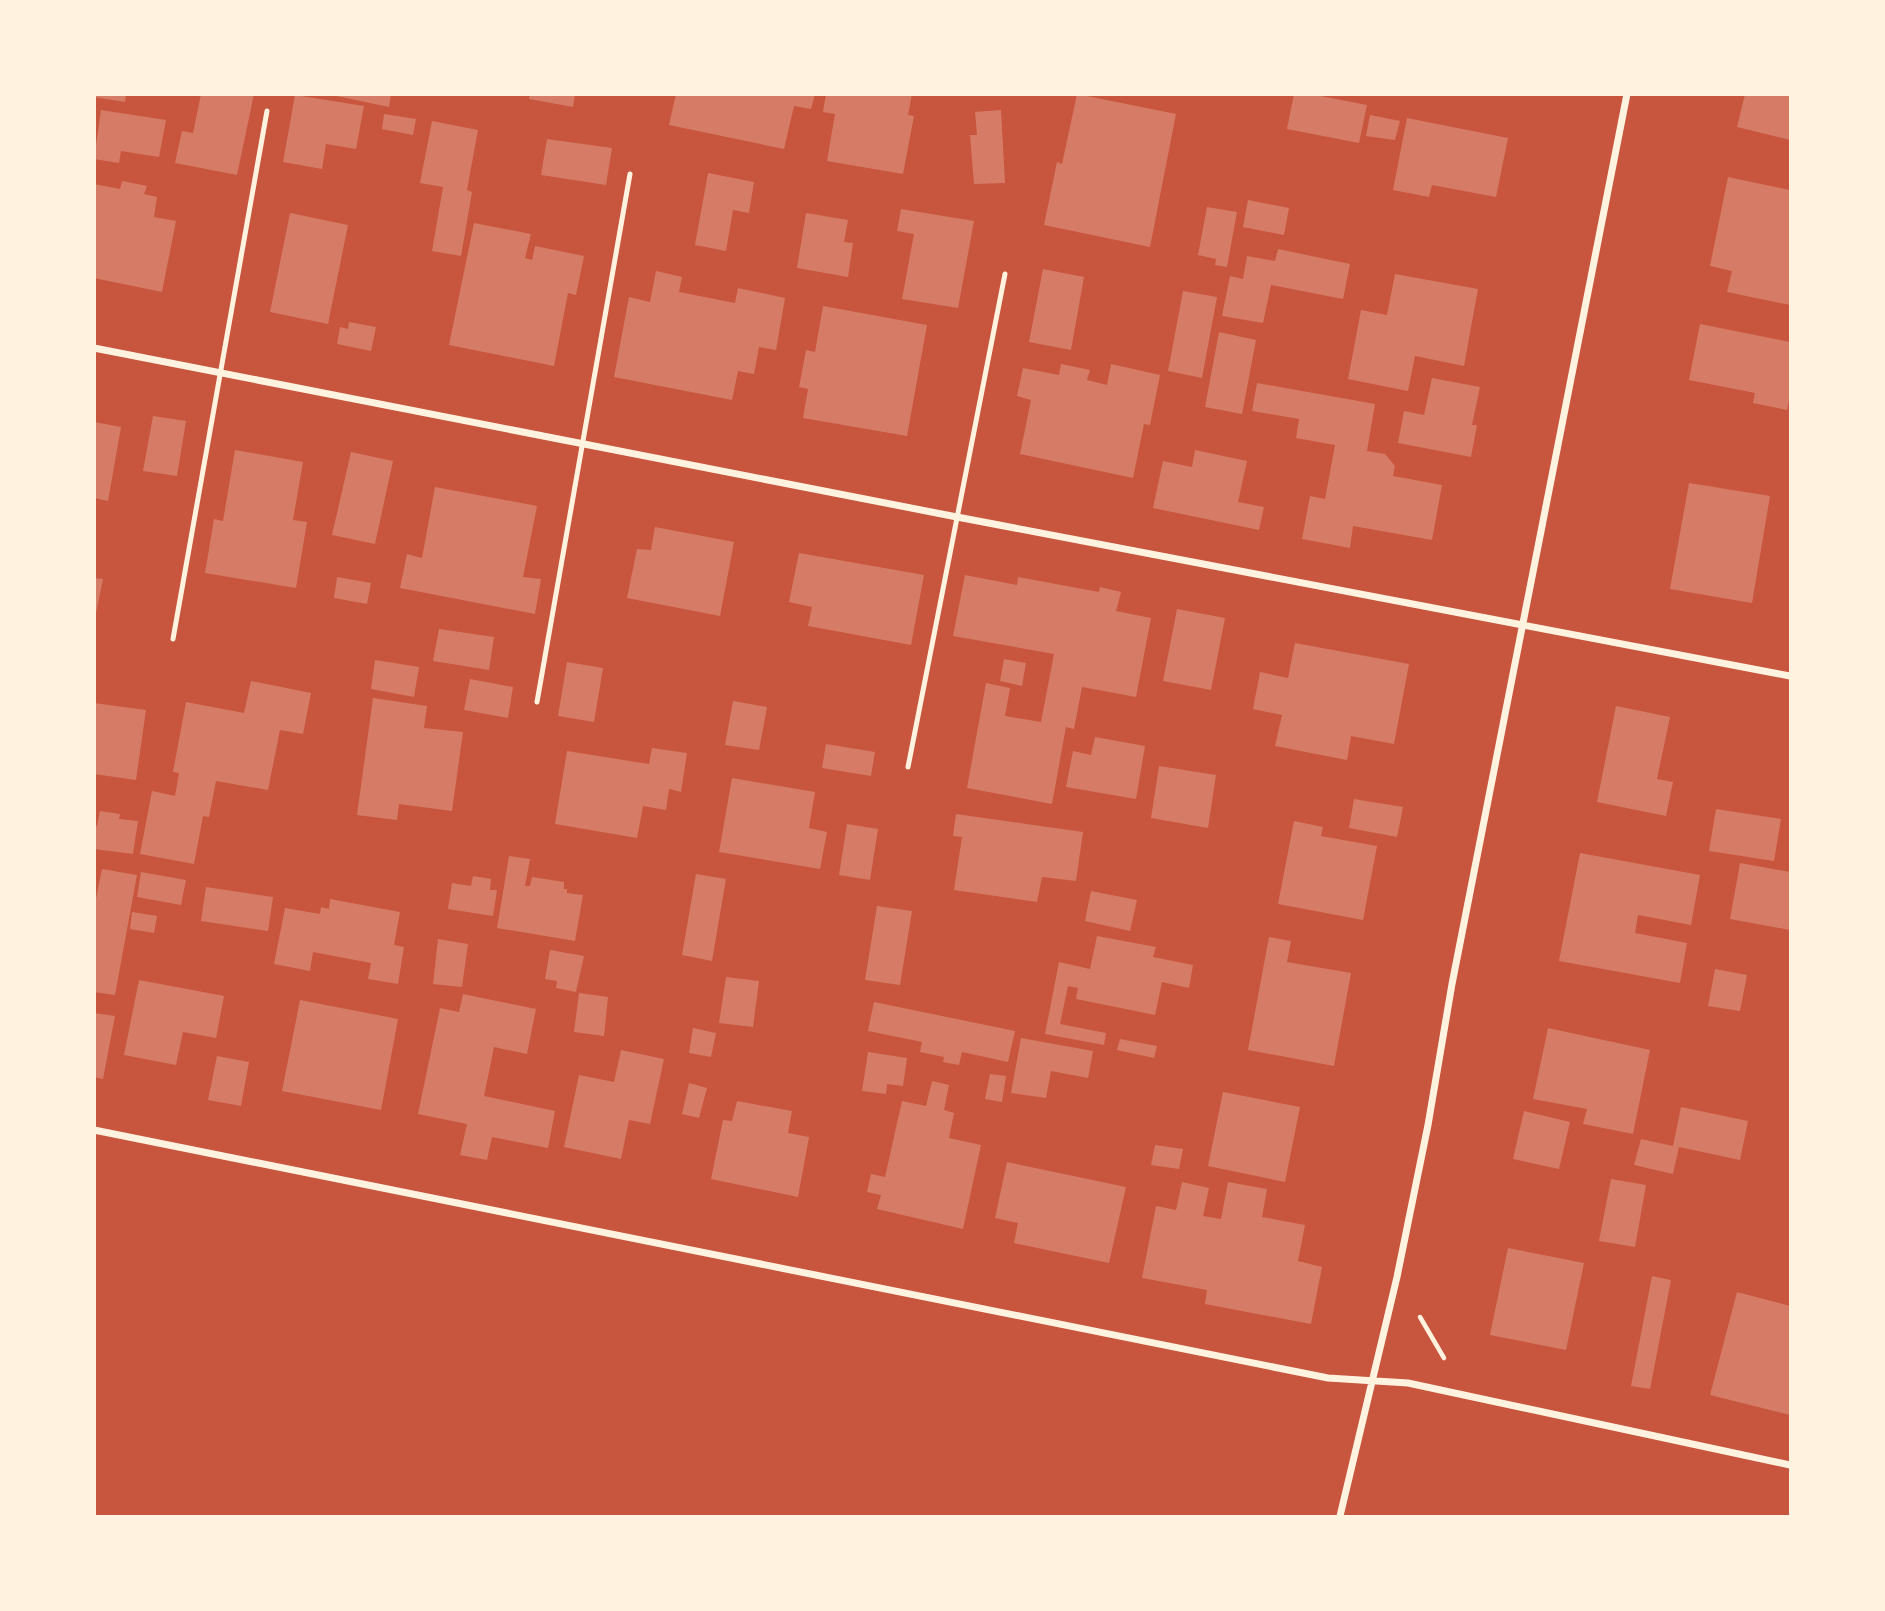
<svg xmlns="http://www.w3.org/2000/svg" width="1885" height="1611" font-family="Inter,sans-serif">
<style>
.building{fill:#d67c66}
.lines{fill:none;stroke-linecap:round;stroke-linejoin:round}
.path{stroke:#fff3e0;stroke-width:4.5}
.service{stroke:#fff3e0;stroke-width:5}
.minor{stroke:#fff3e0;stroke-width:7}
</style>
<rect width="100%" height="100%" fill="#c8553d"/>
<!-- building -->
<path class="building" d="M 94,94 L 126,94 L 125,102 L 94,97 Z
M 201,94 L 254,94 L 237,175 L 175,163 L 182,131 L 193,133 Z
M 327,94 L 391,94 L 389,107 Z
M 530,94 L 575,94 L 573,107 L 529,99 Z
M 676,94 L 815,94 L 811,109 L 794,106 L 784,149 L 669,125 Z
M 826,94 L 912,94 L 908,115 L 914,116 L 903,174 L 827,161 L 835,114 L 823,112 Z
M 1077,94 L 1176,114 L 1150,247 L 1044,225 L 1057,162 L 1062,164 Z
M 1294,94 L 1310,94 L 1367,105 L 1359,143 L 1287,129 Z
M 1745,94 L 1790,94 L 1790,140 L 1737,127 Z
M 295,95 L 364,106 L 356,149 L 326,144 L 322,169 L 283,162 Z
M 101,110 L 166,120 L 159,157 L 121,151 L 119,163 L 94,159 Z
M 1001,110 L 1005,183 L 974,184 L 970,135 L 977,135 L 975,112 Z
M 384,114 L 416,119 L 413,135 L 382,129 Z
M 1370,115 L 1400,121 L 1395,140 L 1366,136 Z
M 1407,118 L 1508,138 L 1496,197 L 1432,185 L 1429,197 L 1393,190 Z
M 432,121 L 478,130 L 467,190 L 472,192 L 461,256 L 432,251 L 443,187 L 420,183 Z
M 547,139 L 612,148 L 606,185 L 541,175 Z
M 708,173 L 754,182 L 749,213 L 733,210 L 726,251 L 695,245 Z
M 1728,177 L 1790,190 L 1790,305 L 1727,292 L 1732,271 L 1710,266 Z
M 122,181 L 147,186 L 144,194 L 157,197 L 154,217 L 176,221 L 162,292 L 94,278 L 94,184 L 120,189 Z
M 1248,200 L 1289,208 L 1284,235 L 1243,227 Z
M 1207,207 L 1237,212 L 1227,267 L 1215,265 L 1216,259 L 1198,255 Z
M 901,209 L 974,221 L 958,308 L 902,299 L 914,234 L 897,231 Z
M 290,213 L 348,225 L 328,324 L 270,312 Z
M 806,213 L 848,220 L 844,242 L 853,243 L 848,277 L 797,268 Z
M 474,223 L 531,234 L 525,258 L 532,260 L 535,246 L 584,256 L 576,295 L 568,293 L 554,366 L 449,345 Z
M 1278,249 L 1350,264 L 1343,299 L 1271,285 L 1263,323 L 1222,316 L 1230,276 L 1243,279 L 1247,256 L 1275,261 Z
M 1043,269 L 1084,277 L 1071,350 L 1029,342 Z
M 656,271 L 682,277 L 679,292 L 735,303 L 738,288 L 785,298 L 776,350 L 759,347 L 754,374 L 738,371 L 732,400 L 614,377 L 629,297 L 650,302 Z
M 1395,274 L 1478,289 L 1464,366 L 1415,356 L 1408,391 L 1348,379 L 1361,310 L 1387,315 Z
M 1183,291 L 1217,297 L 1202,378 L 1168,371 Z
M 823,306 L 927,325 L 907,436 L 803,418 L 808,389 L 799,387 L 806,350 L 815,352 Z
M 349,322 L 376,327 L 371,351 L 337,344 L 340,327 L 348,329 Z
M 1700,324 L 1790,342 L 1790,395 L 1787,410 L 1753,403 L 1755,393 L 1689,380 Z
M 1219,332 L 1256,340 L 1242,414 L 1205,407 Z
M 1061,364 L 1090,370 L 1087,380 L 1107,385 L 1111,364 L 1160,375 L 1150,425 L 1144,424 L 1133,478 L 1020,454 L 1031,400 L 1017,396 L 1023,368 L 1059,375 Z
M 1432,378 L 1480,387 L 1472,425 L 1477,425 L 1471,457 L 1398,443 L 1404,411 L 1424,415 Z
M 1257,383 L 1375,404 L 1367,451 L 1385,454 L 1395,466 L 1393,476 L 1442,485 L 1432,540 L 1353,526 L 1350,548 L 1302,539 L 1310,496 L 1325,499 L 1335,445 L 1296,438 L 1299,419 L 1252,411 Z
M 153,416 L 186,421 L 177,476 L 143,471 Z
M 94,422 L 121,427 L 108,501 L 94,498 Z
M 235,450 L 303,462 L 293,520 L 307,522 L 296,588 L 205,573 L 214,519 L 223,521 Z
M 1195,450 L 1247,461 L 1238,502 L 1264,507 L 1259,530 L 1153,508 L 1163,461 L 1192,467 Z
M 351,452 L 393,461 L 375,544 L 332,535 Z
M 1689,483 L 1770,496 L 1752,603 L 1670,589 Z
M 435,487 L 537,506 L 523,577 L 541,579 L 535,614 L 400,588 L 407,554 L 422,558 Z
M 655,527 L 734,542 L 720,616 L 627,598 L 637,549 L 651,550 Z
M 799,553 L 924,575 L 911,645 L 808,626 L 812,607 L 789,602 Z
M 965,575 L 1017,585 L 1018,577 L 1099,592 L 1100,587 L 1121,592 L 1116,611 L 1151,618 L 1136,697 L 1082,687 L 1074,729 L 1066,727 L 1052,804 L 967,788 L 986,683 L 1010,688 L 1005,716 L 1041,722 L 1054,654 L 953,636 Z
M 337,577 L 371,583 L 367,604 L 334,598 Z
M 94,578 L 103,579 L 96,613 L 94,613 Z
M 1177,609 L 1225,618 L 1211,690 L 1163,681 Z
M 439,629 L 494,637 L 489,670 L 433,661 Z
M 1295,643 L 1409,664 L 1394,744 L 1351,736 L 1347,760 L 1275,746 L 1282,715 L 1253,709 L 1260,672 L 1288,678 Z
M 1004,659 L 1026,663 L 1022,686 L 1000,681 Z
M 375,660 L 419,667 L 414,697 L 371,689 Z
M 567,662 L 603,668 L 594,722 L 558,716 Z
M 470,679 L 513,687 L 508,718 L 464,710 Z
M 251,681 L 311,693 L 303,734 L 280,730 L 268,790 L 216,781 L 209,817 L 203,816 L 194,864 L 140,854 L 152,791 L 175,796 L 179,773 L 173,772 L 186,702 L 244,713 Z
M 373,698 L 427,706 L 424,728 L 463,732 L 452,811 L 399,804 L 397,820 L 357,815 Z
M 733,701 L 767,707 L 759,750 L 725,745 Z
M 94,703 L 146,710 L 136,780 L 94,774 Z
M 1616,706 L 1670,717 L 1657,779 L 1673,782 L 1666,816 L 1597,802 Z
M 1095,737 L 1145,746 L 1136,799 L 1066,787 L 1073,751 L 1091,755 Z
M 826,744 L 875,752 L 871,776 L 822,768 Z
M 652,748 L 687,753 L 681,792 L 669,789 L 666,810 L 643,806 L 637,838 L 555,824 L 567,751 L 649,764 Z
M 1159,766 L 1216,775 L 1208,828 L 1151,818 Z
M 732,778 L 815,792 L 809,828 L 827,832 L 820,869 L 719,852 Z
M 1354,799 L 1403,807 L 1397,837 L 1349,828 Z
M 1716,809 L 1781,819 L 1774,861 L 1709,851 Z
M 100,811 L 120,814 L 119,819 L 138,821 L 133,854 L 94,849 L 94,825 L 97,826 Z
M 956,814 L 1083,832 L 1076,881 L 1042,877 L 1037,902 L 954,890 L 962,837 L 953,836 Z
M 1294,821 L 1323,827 L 1321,836 L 1377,846 L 1363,920 L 1278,904 Z
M 847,824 L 878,829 L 870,880 L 839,875 Z
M 1580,853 L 1700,875 L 1691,925 L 1638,915 L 1635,933 L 1687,943 L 1680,983 L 1559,961 Z
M 509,856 L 530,859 L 525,886 L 530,886 L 532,877 L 564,882 L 564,889 L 567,889 L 567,893 L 583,895 L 575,941 L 497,928 Z
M 1740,863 L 1790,872 L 1790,930 L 1730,919 Z
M 102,869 L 137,875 L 115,995 L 94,992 L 94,908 Z
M 141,872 L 186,880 L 181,905 L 137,897 Z
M 696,874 L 726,879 L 712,961 L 682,955 Z
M 473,876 L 491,879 L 490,890 L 497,890 L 493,916 L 448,909 L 452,883 L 471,886 Z
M 206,887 L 273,897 L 268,931 L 201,921 Z
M 1091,891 L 1137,900 L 1130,931 L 1085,921 Z
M 330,899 L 400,912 L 394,945 L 404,947 L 398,984 L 368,979 L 371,963 L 313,952 L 310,971 L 274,964 L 285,908 L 320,914 L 321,907 L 329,909 Z
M 877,906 L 912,911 L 900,985 L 865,980 Z
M 132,912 L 157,916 L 154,933 L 130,929 Z
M 1097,936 L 1156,947 L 1153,957 L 1193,965 L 1189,988 L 1162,982 L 1155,1015 L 1076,999 L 1078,988 L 1068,986 L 1060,1024 L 1106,1033 L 1104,1045 L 1045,1034 L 1059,962 L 1090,969 Z
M 1269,937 L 1291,941 L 1287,962 L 1351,973 L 1334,1066 L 1248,1050 Z
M 438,939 L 468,944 L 462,987 L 433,984 Z
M 550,950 L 584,956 L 576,992 L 556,988 L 557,981 L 545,979 Z
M 1715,969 L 1747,975 L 1740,1011 L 1708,1006 Z
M 726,977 L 759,981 L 753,1027 L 719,1023 Z
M 139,980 L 224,996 L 216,1038 L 183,1032 L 176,1065 L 124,1055 Z
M 579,993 L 608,997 L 604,1036 L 574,1032 Z
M 463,994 L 536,1009 L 527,1054 L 494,1047 L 484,1096 L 555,1111 L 548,1148 L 492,1137 L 487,1160 L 460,1155 L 467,1124 L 418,1114 L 440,1008 L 459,1012 Z
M 300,1000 L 398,1019 L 381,1110 L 282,1091 Z
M 874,1002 L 1015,1031 L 1008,1062 L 962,1052 L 959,1065 L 943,1062 L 944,1057 L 920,1052 L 922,1042 L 868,1031 Z
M 94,1013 L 115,1016 L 103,1079 L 94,1077 Z
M 693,1028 L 716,1033 L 711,1057 L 689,1053 Z
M 1548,1028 L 1650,1050 L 1633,1134 L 1583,1124 L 1587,1109 L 1533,1099 Z
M 1021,1038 L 1093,1051 L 1088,1078 L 1051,1071 L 1046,1098 L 1011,1093 Z
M 1120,1039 L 1157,1046 L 1154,1058 L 1117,1050 Z
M 621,1050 L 664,1059 L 650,1124 L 629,1120 L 621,1159 L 564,1147 L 579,1075 L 614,1082 Z
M 868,1052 L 907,1058 L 903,1086 L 887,1084 L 886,1094 L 862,1091 Z
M 217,1056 L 249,1062 L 241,1106 L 208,1100 Z
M 990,1074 L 1006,1076 L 1002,1102 L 985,1099 Z
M 932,1081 L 949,1085 L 944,1110 L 954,1113 L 949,1138 L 981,1145 L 963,1229 L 877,1209 L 881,1195 L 867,1192 L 871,1174 L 885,1177 L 902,1101 L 926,1106 Z
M 689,1083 L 707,1088 L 699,1118 L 682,1114 Z
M 1223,1092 L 1300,1107 L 1285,1182 L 1208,1166 Z
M 737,1101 L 792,1111 L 788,1133 L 809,1137 L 798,1197 L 711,1179 L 723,1120 L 732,1121 Z
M 1681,1107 L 1748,1121 L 1740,1160 L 1679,1147 L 1673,1174 L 1634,1165 L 1641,1139 L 1673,1146 Z
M 1524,1111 L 1570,1122 L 1559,1169 L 1513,1159 Z
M 1155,1145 L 1183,1149 L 1179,1169 L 1151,1165 Z
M 1007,1162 L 1126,1187 L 1109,1263 L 1014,1243 L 1018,1223 L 995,1218 Z
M 1611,1179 L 1646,1185 L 1635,1247 L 1599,1241 Z
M 1182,1182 L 1209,1188 L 1203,1216 L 1221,1219 L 1228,1182 L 1267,1189 L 1262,1217 L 1305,1225 L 1298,1261 L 1322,1267 L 1311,1324 L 1205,1304 L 1207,1290 L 1142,1278 L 1156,1206 L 1176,1210 Z
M 1508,1248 L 1584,1263 L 1566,1350 L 1490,1335 Z
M 1652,1276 L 1671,1280 L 1650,1389 L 1631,1386 Z
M 1737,1292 L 1790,1306 L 1790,1415 L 1710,1395 Z"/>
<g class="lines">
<!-- path -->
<path class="path" d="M 1420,1317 L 1444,1358"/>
<!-- service -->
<path class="service" d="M 173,639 L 267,111
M 537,702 L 630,174
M 908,767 L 1005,274"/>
<!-- minor -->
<path class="minor" d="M 94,348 L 957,517 L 1790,676
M 94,1130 L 1328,1378 L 1408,1383 L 1790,1465
M 1340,1516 L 1397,1277 L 1428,1125 L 1452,984 L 1627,94"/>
</g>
<!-- border -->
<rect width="1885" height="1611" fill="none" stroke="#fff3e0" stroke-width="192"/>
</svg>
